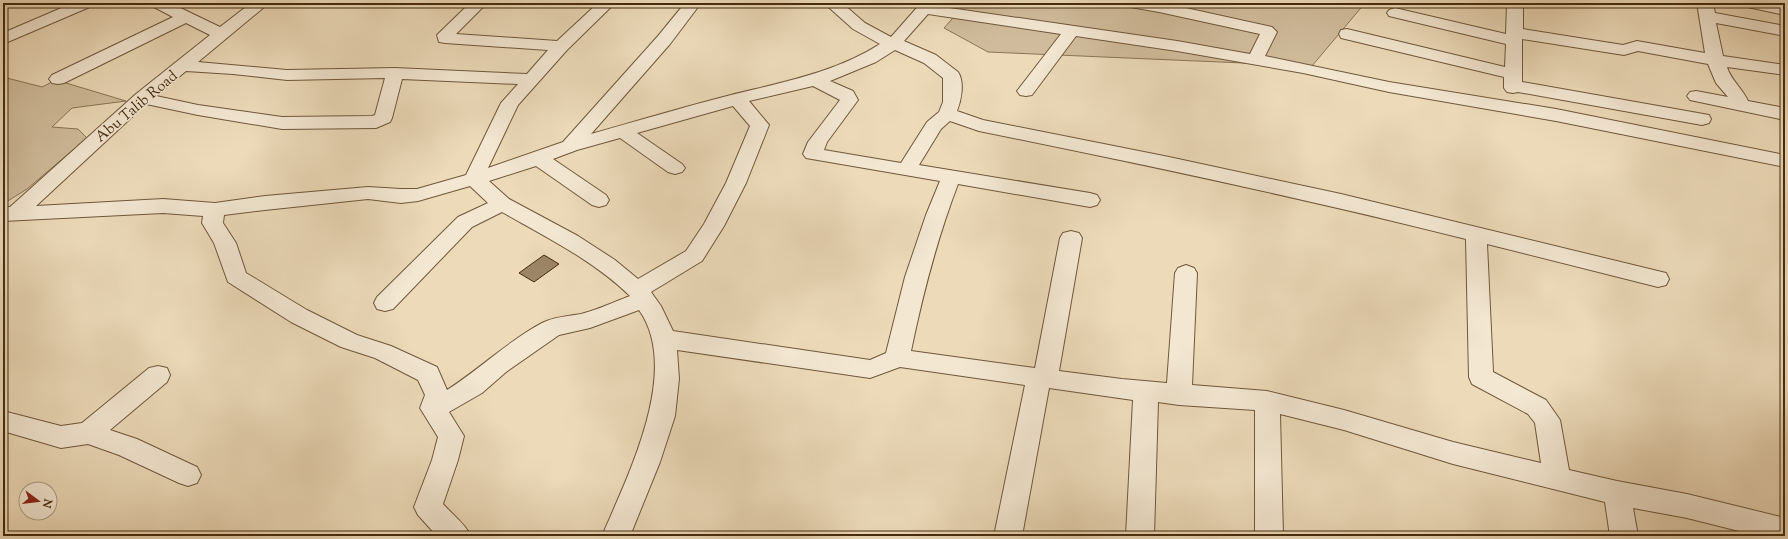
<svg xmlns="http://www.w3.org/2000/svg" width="1788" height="539" font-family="'Sorts Mill Goudy',serif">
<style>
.green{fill:#d0bc9c;stroke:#8b7456}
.building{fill:#9c8667;stroke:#462b0f}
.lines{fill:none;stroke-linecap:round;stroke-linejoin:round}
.minor-casing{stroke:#70573a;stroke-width:2}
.minor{fill:#f3e7d2;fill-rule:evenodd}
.labels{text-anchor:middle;stroke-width:3.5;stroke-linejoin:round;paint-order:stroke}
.street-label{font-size:15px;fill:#462b0f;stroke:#f3e7d2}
</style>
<rect width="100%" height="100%" fill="#ecdab9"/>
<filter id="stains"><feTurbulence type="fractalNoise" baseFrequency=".005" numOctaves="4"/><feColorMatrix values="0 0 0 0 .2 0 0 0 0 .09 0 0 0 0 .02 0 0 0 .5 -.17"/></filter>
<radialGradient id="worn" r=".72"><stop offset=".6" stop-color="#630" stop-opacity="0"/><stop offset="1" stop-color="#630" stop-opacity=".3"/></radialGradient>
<!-- green -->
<path class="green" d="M 966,3 L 1365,3 L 1312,66 L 988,52 L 944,28 Z
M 3,77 L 42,87 L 56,80 L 126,101 L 72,108 L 52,127 L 78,129 L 87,138 L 27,189 L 3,204 Z"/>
<!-- building -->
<path class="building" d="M 544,255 L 559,264 L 534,282 L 519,273 Z"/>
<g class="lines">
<defs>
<path id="minor" d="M 73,3 L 94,3 L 92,6 L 3,44 L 3,33 Z
M 150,3 L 170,3 L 220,27 L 251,3 L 269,3 L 198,62 L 287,70 L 395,68 L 527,74 L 548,50 L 445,43 L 439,42 L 437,35 L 470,3 L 487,3 L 456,34 L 557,41 L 598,3 L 615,3 L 567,50 L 518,105 L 488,168 L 563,142 L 658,36 L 685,3 L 701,3 L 670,44 L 591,134 C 637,121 684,107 731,95 C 783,82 834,73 880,44 L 853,29 L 824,3 L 842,3 L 865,23 L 891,37 L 921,3 L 938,3 L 936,6 L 1177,41 L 1250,54 L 1260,34 L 1159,12 L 1125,6 L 1123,3 L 1163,3 L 1272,27 L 1277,32 L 1265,56 L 1389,82 L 1556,109 L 1785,155 L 1785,167 L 1556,121 L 1389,92 L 1303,73 L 1177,51 L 1076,36 L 1032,95 L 1026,96 L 1020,95 L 1017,91 L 1061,34 L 928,14 L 904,41 L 936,55 L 958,72 C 965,82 961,101 957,111 L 983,120 L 1169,157 L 1341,194 L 1666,273 L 1669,279 L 1666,285 L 1658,287 L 1487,244 L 1493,372 L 1546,400 L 1560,420 L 1569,470 L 1617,481 L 1687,494 L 1785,518 L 1785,536 L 1759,536 L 1687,518 L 1633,508 L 1638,536 L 1610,536 L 1605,502 L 1453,464 L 1344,430 L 1280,414 L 1283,536 L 1255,536 L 1255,410 L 1179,405 L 1158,402 L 1154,536 L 1126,536 L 1133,400 L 1049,388 L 1022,536 L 994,536 L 1025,385 L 900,367 L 870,378 L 677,350 L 679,379 L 675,416 L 660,462 L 630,536 L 602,536 C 627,477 682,370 639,310 L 590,328 L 559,335 L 506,372 L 482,393 L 449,412 L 464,436 L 458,460 L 443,504 C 452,514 465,524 471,536 L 437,536 L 418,515 L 414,507 L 432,460 L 438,437 L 420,408 L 425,395 L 418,380 L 375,358 L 341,347 L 291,322 L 228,282 L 214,243 L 202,223 L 203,216 L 163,213 L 3,221 L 3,207 L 10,207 L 136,94 L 210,35 L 186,23 L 64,83 L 58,84 L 52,83 L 49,79 L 52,75 L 173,17 L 152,6 ZM 895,50 L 924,63 L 943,78 L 943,102 L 939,112 L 927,122 L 901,163 L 824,150 L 827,142 L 858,100 L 853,91 L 830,81 L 876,62 ZM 186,71 L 233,74 L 287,80 L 385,78 L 375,115 L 372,116 L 282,117 L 198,105 L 156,96 ZM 402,79 L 518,84 L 501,103 L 466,175 L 417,189 L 401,189 L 368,187 L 265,196 L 215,203 L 163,199 L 36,206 L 146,104 L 198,115 L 282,129 L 376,128 L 390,122 L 392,118 ZM 813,86 L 840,100 L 808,142 L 803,154 L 806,158 L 940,181 L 926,215 L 905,277 L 886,353 L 870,360 L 673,331 L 661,306 L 651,292 L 702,261 L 724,226 L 746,183 L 769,125 L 749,101 ZM 733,106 L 750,126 L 726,183 L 704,224 L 686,251 L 638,279 L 615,260 L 578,236 L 509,199 L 489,181 L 536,166 L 592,205 L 599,207 L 606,205 L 609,200 L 606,195 L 553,159 L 577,150 L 620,138 L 668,172 L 675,174 L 682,172 L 685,168 L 682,164 L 637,133 ZM 950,121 L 979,131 C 1142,164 1304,198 1466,239 L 1469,377 L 1472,384 L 1528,414 L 1535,423 L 1541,463 L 1453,442 L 1344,410 L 1267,391 L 1192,385 L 1197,273 L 1194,268 L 1186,265 L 1178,268 L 1175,273 L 1167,383 L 1122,379 L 1059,371 L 1082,238 L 1079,233 L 1071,231 L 1063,233 L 1060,238 L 1035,368 L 911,351 C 923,293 937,239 958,184 L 1090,207 L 1097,205 L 1100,200 L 1097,195 L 1090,193 L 919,165 L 941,129 ZM 470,186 L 488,203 L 458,217 L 377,297 L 374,303 L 377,309 L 385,311 L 393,309 L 472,227 L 502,212 C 546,237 593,260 630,296 C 614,302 597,310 581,314 C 568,316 554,317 542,323 C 508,341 480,369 447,390 L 437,367 L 391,346 L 357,335 L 307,310 L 246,273 L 236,243 L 223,223 L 224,215 L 265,210 L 368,199 L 401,203 L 418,201 Z
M 1507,3 L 1523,3 L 1523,29 L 1623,45 L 1637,41 L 1705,53 L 1697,3 L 1713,3 L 1715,13 L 1785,26 L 1785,36 L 1716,23 L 1723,56 L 1785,65 L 1785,75 L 1727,67 C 1731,80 1742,88 1748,101 L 1785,108 L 1785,120 L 1690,100 L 1687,96 L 1690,92 L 1696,91 L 1728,97 L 1716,83 L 1708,64 L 1638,51 L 1624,55 L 1522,39 L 1522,82 L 1709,115 L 1711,119 L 1709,123 L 1702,125 L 1518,92 L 1513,93 L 1507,92 L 1504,88 L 1504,77 L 1341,38 L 1339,34 L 1341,30 L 1347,29 L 1505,67 L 1506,44 L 1389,16 L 1387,13 L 1389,10 L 1395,8 L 1506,34 Z
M 1741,3 L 1774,3 L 1785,5 L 1785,15 L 1743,6 Z
M 158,366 L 167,368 L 170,375 L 167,382 L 110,430 L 137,439 L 197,467 L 201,475 L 197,483 L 188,486 L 179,483 L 119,455 L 88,444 L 61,448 L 3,431 L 3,411 L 61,426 L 82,423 L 149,368 Z"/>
</defs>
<!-- minor casing -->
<use href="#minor" class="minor-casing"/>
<!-- minor -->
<use href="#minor" class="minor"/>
</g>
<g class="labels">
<!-- street labels -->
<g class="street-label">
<text transform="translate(136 106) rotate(-40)" y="5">Abu Talib Road</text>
</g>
</g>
<!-- margin -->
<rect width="1788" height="539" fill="none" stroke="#ecdab9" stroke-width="16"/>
<rect x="4" y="4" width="1780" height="531" fill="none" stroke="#462b0f" stroke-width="2"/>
<rect x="8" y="8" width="1772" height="523" fill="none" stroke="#462b0f"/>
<!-- north arrow -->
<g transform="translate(38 501) rotate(105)"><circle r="19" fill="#f3e7d2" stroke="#ae9c84"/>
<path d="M0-3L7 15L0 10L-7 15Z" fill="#8f2418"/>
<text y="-6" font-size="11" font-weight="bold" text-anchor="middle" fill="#462b0f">N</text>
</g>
<rect width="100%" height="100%" filter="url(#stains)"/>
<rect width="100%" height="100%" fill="url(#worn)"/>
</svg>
